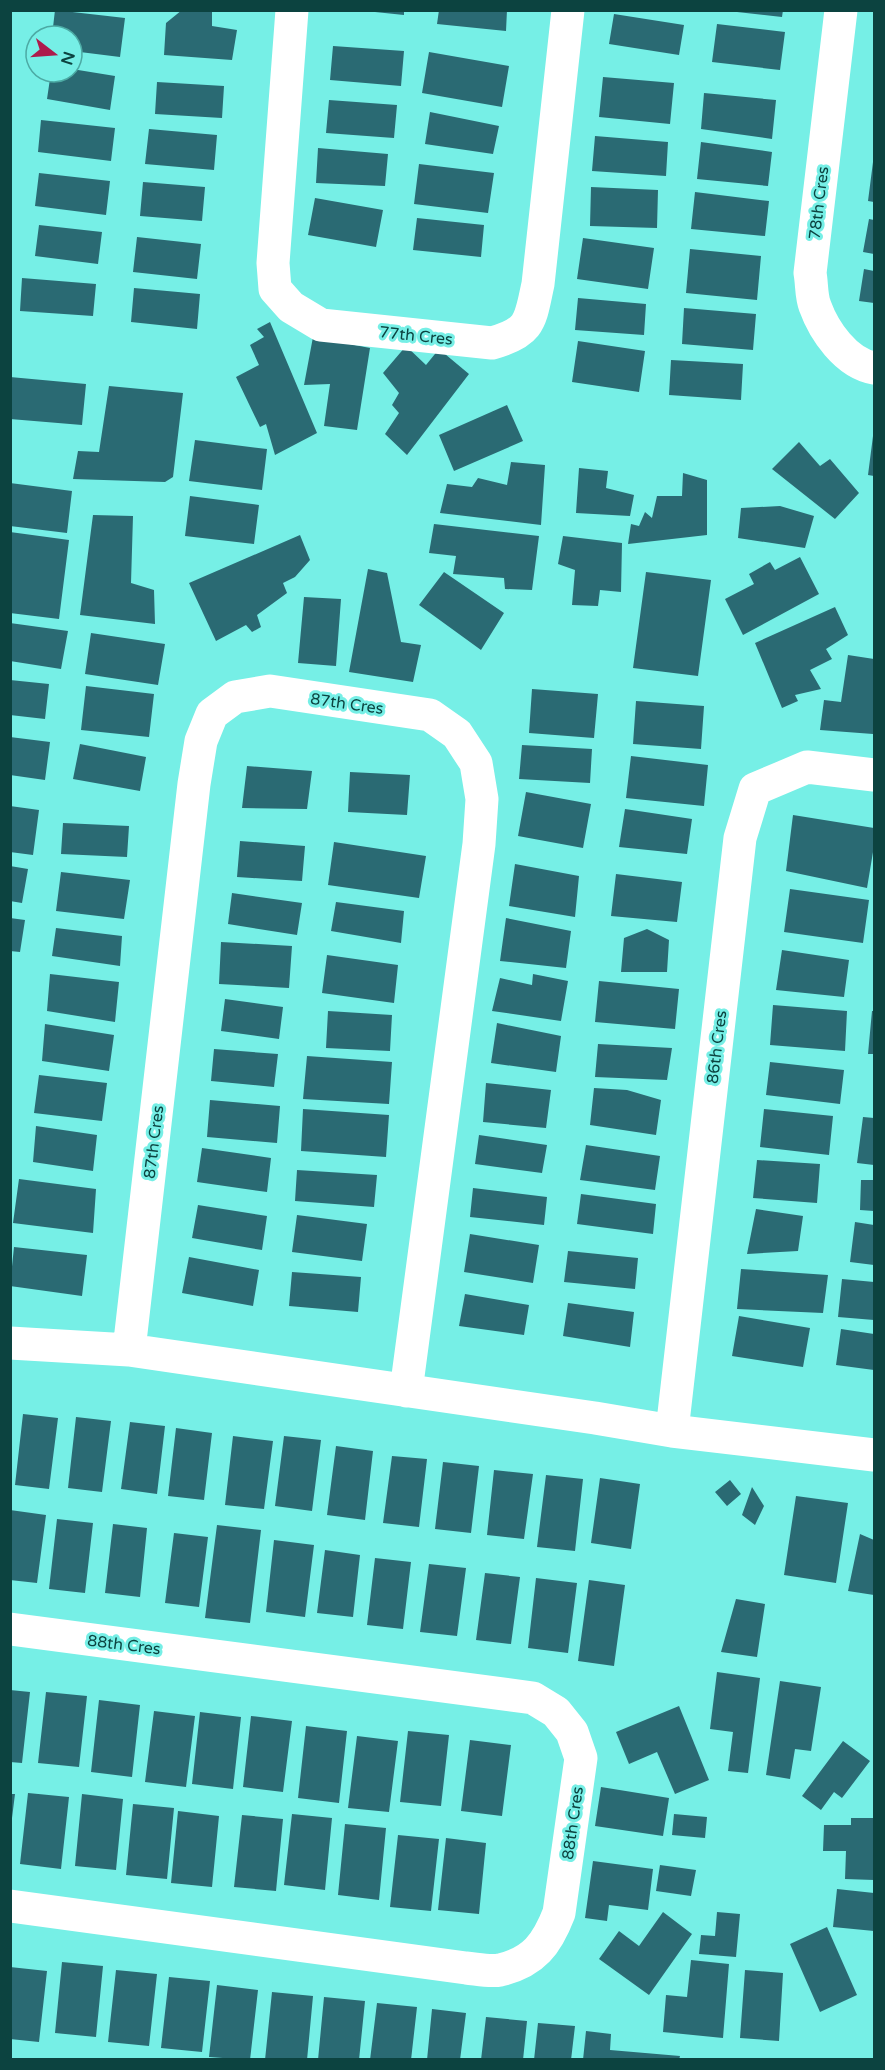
<svg xmlns="http://www.w3.org/2000/svg" width="885" height="2070" font-family="'Varela Round',sans-serif">
<style>
.building{fill:#2a6a73}
.lines{fill:none;stroke-linecap:round;stroke-linejoin:round}
.minor{stroke:#fff;stroke-width:33}
.labels{text-anchor:middle;stroke-width:6;stroke-linejoin:round;paint-order:stroke}
.street-label{font-size:16px;fill:#0c4340;stroke:#76efe6}
</style>
<rect width="100%" height="100%" fill="#76efe6"/>
<!-- building -->
<path class="building" d="M 55,10 L 125,18 L 120,57 L 72,51 L 72,36 L 52,36 Z
M 182,10 L 212,10 L 212,26 L 237,30 L 232,60 L 164,55 L 166,23 Z
M 376,10 L 404,10 L 404,15 L 375,12 Z
M 439,10 L 507,10 L 506,31 L 437,24 Z
M 737,10 L 783,10 L 782,17 L 737,12 Z
M 614,14 L 684,25 L 679,55 L 609,44 Z
M 717,24 L 785,32 L 780,70 L 712,62 Z
M 333,46 L 404,51 L 401,86 L 330,80 Z
M 429,52 L 509,66 L 502,107 L 422,93 Z
M 72,69 L 115,76 L 110,110 L 47,99 L 51,72 L 72,72 Z
M 603,77 L 674,83 L 670,124 L 599,117 Z
M 157,82 L 224,86 L 222,118 L 155,114 Z
M 704,93 L 776,100 L 772,139 L 701,129 Z
M 329,100 L 397,105 L 394,138 L 326,133 Z
M 430,112 L 499,126 L 493,154 L 425,144 Z
M 41,120 L 115,128 L 111,161 L 38,152 Z
M 149,129 L 217,135 L 214,170 L 145,164 Z
M 595,136 L 668,142 L 666,176 L 592,171 Z
M 701,142 L 772,152 L 768,186 L 697,179 Z
M 318,148 L 388,154 L 385,186 L 316,183 Z
M 873,162 L 874,162 L 874,202 L 868,201 Z
M 419,164 L 494,173 L 488,213 L 414,204 Z
M 39,173 L 110,181 L 106,215 L 35,206 Z
M 143,182 L 205,187 L 202,221 L 140,216 Z
M 591,187 L 658,190 L 657,228 L 590,226 Z
M 695,192 L 769,201 L 765,236 L 691,229 Z
M 315,198 L 383,210 L 376,247 L 308,235 Z
M 417,218 L 484,225 L 481,257 L 413,250 Z
M 869,219 L 874,220 L 874,254 L 863,252 Z
M 39,225 L 102,232 L 98,264 L 35,256 Z
M 137,237 L 201,244 L 197,279 L 133,272 Z
M 583,238 L 654,248 L 648,289 L 577,279 Z
M 690,249 L 761,256 L 757,300 L 686,293 Z
M 864,269 L 874,271 L 874,303 L 859,301 Z
M 22,278 L 96,284 L 93,316 L 20,311 Z
M 134,288 L 200,294 L 197,329 L 131,322 Z
M 578,298 L 646,304 L 644,335 L 575,330 Z
M 684,308 L 756,314 L 753,350 L 682,344 Z
M 270,322 L 317,433 L 275,455 L 266,424 L 260,427 L 236,377 L 259,365 L 250,345 L 264,337 L 257,329 Z
M 313,337 L 370,348 L 357,430 L 324,426 L 330,384 L 304,385 Z
M 578,341 L 645,351 L 639,392 L 572,382 Z
M 406,346 L 426,365 L 439,349 L 469,374 L 407,455 L 385,434 L 399,413 L 392,405 L 399,393 L 383,373 Z
M 671,360 L 743,364 L 741,400 L 669,395 Z
M 10,377 L 86,384 L 82,425 L 10,419 Z
M 109,386 L 183,393 L 173,477 L 165,482 L 73,479 L 78,451 L 99,452 Z
M 507,405 L 523,441 L 454,471 L 439,435 Z
M 873,436 L 874,436 L 874,476 L 868,475 Z
M 195,440 L 267,449 L 262,490 L 189,481 Z
M 799,442 L 820,466 L 830,459 L 859,493 L 835,519 L 772,469 Z
M 511,462 L 545,465 L 541,525 L 440,513 L 447,484 L 472,487 L 478,478 L 507,485 Z
M 579,468 L 608,471 L 606,488 L 634,495 L 630,516 L 576,513 Z
M 683,473 L 707,480 L 707,535 L 628,544 L 631,524 L 639,526 L 645,512 L 652,518 L 657,496 L 682,496 Z
M 10,483 L 72,491 L 67,533 L 10,526 Z
M 190,496 L 259,505 L 254,544 L 185,536 Z
M 780,506 L 814,516 L 805,548 L 738,538 L 741,508 Z
M 93,515 L 133,516 L 131,583 L 154,590 L 155,624 L 80,615 Z
M 434,524 L 539,536 L 532,590 L 505,589 L 504,578 L 453,574 L 456,556 L 429,553 Z
M 10,532 L 69,540 L 59,619 L 10,613 Z
M 300,535 L 310,560 L 295,577 L 283,583 L 287,593 L 257,615 L 261,627 L 252,632 L 246,625 L 216,641 L 189,583 Z
M 563,536 L 622,543 L 621,592 L 600,590 L 598,606 L 572,605 L 575,570 L 558,564 Z
M 800,557 L 819,594 L 743,635 L 725,599 L 754,584 L 749,574 L 770,562 L 775,570 Z
M 368,569 L 387,573 L 401,642 L 421,645 L 413,682 L 349,672 Z
M 444,572 L 504,613 L 481,650 L 419,605 Z
M 646,572 L 711,580 L 698,676 L 633,668 Z
M 304,597 L 341,599 L 336,666 L 298,663 Z
M 835,607 L 848,635 L 826,649 L 832,659 L 810,670 L 821,689 L 795,695 L 798,701 L 782,708 L 755,643 Z
M 10,623 L 68,631 L 61,669 L 10,661 Z
M 91,633 L 165,644 L 158,685 L 85,674 Z
M 848,655 L 874,659 L 873,734 L 820,730 L 824,700 L 841,702 Z
M 10,680 L 49,684 L 45,719 L 10,715 Z
M 86,686 L 154,694 L 149,737 L 81,730 Z
M 532,689 L 598,694 L 594,738 L 529,733 Z
M 636,701 L 704,706 L 701,749 L 633,744 Z
M 10,737 L 50,742 L 45,780 L 10,775 Z
M 80,744 L 146,757 L 140,791 L 73,779 Z
M 522,745 L 592,749 L 590,783 L 519,779 Z
M 631,756 L 708,765 L 704,806 L 626,798 Z
M 247,766 L 312,771 L 307,809 L 242,808 Z
M 350,772 L 410,775 L 407,815 L 348,812 Z
M 526,792 L 591,804 L 583,848 L 518,836 Z
M 10,806 L 39,810 L 33,855 L 10,852 Z
M 625,809 L 692,819 L 687,854 L 619,847 Z
M 793,815 L 874,828 L 874,846 L 867,888 L 786,871 Z
M 63,823 L 129,826 L 127,857 L 61,854 Z
M 240,841 L 305,846 L 302,881 L 237,877 Z
M 334,842 L 426,856 L 419,898 L 328,885 Z
M 515,864 L 579,876 L 575,917 L 509,906 Z
M 10,866 L 28,869 L 22,903 L 10,901 Z
M 61,872 L 130,880 L 124,919 L 56,911 Z
M 616,874 L 682,882 L 677,922 L 611,916 Z
M 790,889 L 869,900 L 863,943 L 784,932 Z
M 232,893 L 302,903 L 297,935 L 228,924 Z
M 336,902 L 404,911 L 401,943 L 331,931 Z
M 10,918 L 25,920 L 20,952 L 10,951 Z
M 506,918 L 571,931 L 566,968 L 500,961 Z
M 56,928 L 122,936 L 120,966 L 52,956 Z
M 647,929 L 669,940 L 667,972 L 621,972 L 624,938 Z
M 221,942 L 292,946 L 289,988 L 219,984 Z
M 782,950 L 849,960 L 844,997 L 776,990 Z
M 327,955 L 398,965 L 394,1003 L 322,993 Z
M 50,974 L 119,982 L 115,1022 L 47,1011 Z
M 533,974 L 568,981 L 561,1021 L 492,1011 L 500,978 L 532,985 Z
M 599,981 L 679,989 L 675,1029 L 595,1022 Z
M 225,999 L 283,1007 L 279,1039 L 221,1031 Z
M 773,1005 L 847,1011 L 845,1051 L 770,1045 Z
M 328,1011 L 392,1015 L 390,1051 L 326,1048 Z
M 872,1011 L 874,1011 L 874,1054 L 868,1054 Z
M 497,1023 L 561,1036 L 556,1072 L 491,1063 Z
M 45,1024 L 114,1035 L 109,1071 L 42,1061 Z
M 598,1044 L 672,1048 L 667,1080 L 595,1077 Z
M 214,1049 L 278,1054 L 274,1087 L 211,1081 Z
M 307,1056 L 392,1062 L 389,1104 L 303,1099 Z
M 770,1062 L 844,1070 L 840,1104 L 766,1095 Z
M 39,1075 L 107,1083 L 102,1121 L 34,1113 Z
M 486,1083 L 551,1090 L 546,1128 L 483,1122 Z
M 594,1088 L 627,1090 L 661,1100 L 656,1135 L 590,1125 Z
M 210,1100 L 280,1106 L 277,1143 L 207,1137 Z
M 303,1109 L 389,1115 L 386,1157 L 301,1151 Z
M 764,1109 L 833,1116 L 829,1155 L 760,1147 Z
M 863,1117 L 874,1118 L 874,1165 L 857,1163 Z
M 36,1126 L 97,1135 L 93,1171 L 33,1162 Z
M 479,1135 L 547,1145 L 542,1173 L 475,1164 Z
M 586,1145 L 660,1156 L 655,1190 L 580,1180 Z
M 202,1148 L 271,1158 L 267,1192 L 197,1182 Z
M 757,1160 L 820,1164 L 817,1203 L 753,1198 Z
M 297,1170 L 377,1175 L 374,1207 L 295,1201 Z
M 19,1179 L 96,1189 L 93,1233 L 13,1223 Z
M 861,1180 L 874,1180 L 874,1211 L 860,1210 Z
M 473,1188 L 547,1197 L 544,1225 L 470,1217 Z
M 581,1194 L 656,1204 L 653,1234 L 577,1224 Z
M 198,1205 L 267,1216 L 262,1250 L 192,1238 Z
M 756,1209 L 803,1216 L 798,1251 L 747,1254 Z
M 297,1215 L 367,1224 L 362,1261 L 292,1252 Z
M 855,1222 L 874,1225 L 874,1265 L 850,1262 Z
M 470,1234 L 539,1245 L 533,1283 L 464,1272 Z
M 14,1247 L 87,1255 L 82,1296 L 10,1286 Z
M 568,1251 L 638,1258 L 635,1289 L 564,1282 Z
M 189,1257 L 259,1270 L 253,1306 L 182,1293 Z
M 741,1269 L 828,1275 L 823,1313 L 737,1309 Z
M 292,1272 L 361,1277 L 358,1312 L 289,1306 Z
M 842,1279 L 874,1282 L 874,1320 L 838,1317 Z
M 465,1294 L 529,1305 L 524,1335 L 459,1326 Z
M 568,1303 L 634,1312 L 630,1347 L 563,1336 Z
M 739,1316 L 810,1328 L 803,1367 L 732,1356 Z
M 841,1329 L 874,1334 L 874,1370 L 836,1365 Z
M 23,1414 L 58,1418 L 49,1489 L 15,1485 Z
M 76,1417 L 111,1421 L 102,1492 L 68,1488 Z
M 130,1422 L 165,1426 L 157,1494 L 121,1489 Z
M 176,1428 L 212,1433 L 204,1500 L 168,1496 Z
M 233,1436 L 273,1441 L 264,1509 L 225,1505 Z
M 284,1436 L 321,1440 L 312,1511 L 275,1506 Z
M 336,1446 L 373,1451 L 365,1520 L 327,1515 Z
M 392,1456 L 427,1459 L 419,1527 L 383,1523 Z
M 443,1462 L 479,1466 L 471,1533 L 435,1529 Z
M 494,1470 L 533,1474 L 524,1539 L 487,1535 Z
M 546,1475 L 583,1479 L 575,1551 L 537,1547 Z
M 600,1478 L 640,1484 L 631,1549 L 591,1543 Z
M 730,1480 L 741,1494 L 727,1506 L 715,1492 Z
M 752,1487 L 764,1506 L 755,1525 L 742,1515 Z
M 796,1496 L 848,1503 L 836,1583 L 784,1575 Z
M 10,1510 L 46,1515 L 37,1583 L 10,1580 Z
M 57,1519 L 93,1523 L 85,1593 L 49,1589 Z
M 113,1524 L 147,1528 L 140,1597 L 105,1593 Z
M 217,1525 L 261,1530 L 250,1623 L 205,1618 Z
M 174,1533 L 208,1537 L 199,1607 L 165,1603 Z
M 860,1534 L 874,1540 L 874,1595 L 848,1591 Z
M 274,1540 L 314,1545 L 305,1617 L 266,1612 Z
M 325,1550 L 360,1555 L 353,1617 L 317,1613 Z
M 375,1558 L 411,1562 L 403,1629 L 367,1625 Z
M 429,1564 L 466,1568 L 457,1636 L 420,1632 Z
M 485,1573 L 520,1577 L 511,1644 L 476,1640 Z
M 536,1578 L 577,1583 L 568,1653 L 528,1648 Z
M 589,1580 L 625,1585 L 614,1666 L 578,1661 Z
M 736,1599 L 765,1604 L 757,1657 L 721,1652 Z
M 717,1672 L 760,1678 L 748,1773 L 728,1771 L 733,1732 L 710,1729 Z
M 780,1681 L 821,1687 L 811,1751 L 795,1749 L 790,1779 L 766,1775 Z
M 10,1690 L 30,1692 L 22,1763 L 10,1762 Z
M 46,1692 L 87,1696 L 79,1767 L 38,1763 Z
M 99,1700 L 140,1705 L 132,1777 L 91,1772 Z
M 679,1706 L 709,1780 L 675,1794 L 657,1752 L 629,1764 L 616,1732 Z
M 154,1711 L 195,1716 L 186,1787 L 145,1782 Z
M 200,1712 L 241,1717 L 233,1789 L 192,1784 Z
M 251,1716 L 292,1721 L 283,1792 L 243,1787 Z
M 306,1726 L 347,1731 L 339,1803 L 298,1798 Z
M 408,1731 L 449,1735 L 441,1806 L 400,1802 Z
M 357,1736 L 398,1741 L 389,1812 L 348,1808 Z
M 470,1740 L 511,1745 L 502,1816 L 461,1811 Z
M 843,1741 L 870,1761 L 842,1798 L 834,1792 L 821,1810 L 802,1796 Z
M 601,1787 L 669,1798 L 663,1836 L 595,1826 Z
M 28,1793 L 69,1797 L 61,1869 L 20,1864 Z
M 10,1794 L 15,1794 L 12,1818 L 10,1818 Z
M 82,1794 L 123,1799 L 116,1870 L 75,1866 Z
M 133,1804 L 174,1808 L 167,1879 L 126,1875 Z
M 178,1811 L 219,1816 L 212,1887 L 171,1883 Z
M 292,1814 L 332,1818 L 325,1890 L 284,1885 Z
M 674,1814 L 707,1817 L 705,1838 L 672,1835 Z
M 242,1815 L 283,1819 L 276,1891 L 234,1887 Z
M 851,1818 L 874,1818 L 874,1880 L 845,1879 L 846,1851 L 823,1851 L 824,1825 L 851,1825 Z
M 345,1824 L 386,1828 L 379,1900 L 338,1895 Z
M 398,1835 L 439,1839 L 431,1911 L 390,1907 Z
M 446,1838 L 486,1843 L 479,1914 L 438,1910 Z
M 593,1861 L 653,1869 L 648,1910 L 609,1905 L 607,1921 L 585,1918 Z
M 660,1865 L 696,1870 L 691,1896 L 656,1891 Z
M 837,1889 L 874,1893 L 874,1931 L 833,1927 Z
M 663,1912 L 692,1934 L 649,1995 L 599,1959 L 619,1931 L 639,1946 Z
M 717,1912 L 740,1914 L 736,1957 L 699,1954 L 701,1935 L 715,1936 Z
M 827,1927 L 857,1995 L 820,2012 L 790,1944 Z
M 691,1960 L 729,1964 L 723,2038 L 663,2032 L 666,1995 L 687,1997 Z
M 62,1962 L 103,1966 L 96,2037 L 55,2033 Z
M 10,1967 L 47,1971 L 39,2042 L 10,2039 Z
M 116,1970 L 157,1974 L 149,2046 L 108,2042 Z
M 745,1970 L 783,1973 L 779,2041 L 740,2038 Z
M 169,1977 L 210,1981 L 202,2052 L 161,2048 Z
M 217,1985 L 258,1990 L 250,2060 L 209,2057 Z
M 272,1992 L 313,1996 L 307,2060 L 265,2060 Z
M 324,1997 L 365,2001 L 359,2060 L 318,2060 Z
M 377,2003 L 417,2007 L 411,2060 L 370,2060 Z
M 432,2009 L 466,2013 L 460,2060 L 427,2060 Z
M 486,2017 L 527,2021 L 523,2060 L 481,2060 Z
M 538,2023 L 575,2026 L 571,2060 L 534,2060 Z
M 586,2031 L 611,2034 L 610,2050 L 680,2056 L 679,2060 L 583,2060 Z"/>
<g class="lines">
<!-- minor -->
<path class="minor" d="M 292,10 L 273,263 L 275,289 L 291,307 L 321,325 L 492,343 C 532,332 530,320 538,284 L 568,10
M 841,10 L 810,273 C 812,283 811,296 815,306 C 824,331 846,363 874,368
M 10,1343 L 129,1350 L 595,1418 L 672,1431 L 874,1455
M 129,1350 L 194,784 L 201,741 L 212,714 L 235,697 L 270,691 L 430,715 L 457,734 L 476,763 L 482,799 L 479,844 L 406,1391
M 672,1431 L 740,838 L 755,789 L 807,767 L 874,775
M 10,1629 L 533,1698 L 556,1712 L 572,1732 L 581,1758 L 559,1913 C 547,1944 534,1962 500,1970 C 490,1972 477,1969 466,1968 L 10,1906"/>
</g>
<g class="labels">
<!-- street labels -->
<g class="street-label">
<text transform="translate(818 203) rotate(-83)" y="6">78th Cres</text>
<text transform="translate(416 335) rotate(6)" y="6">77th Cres</text>
<text transform="translate(347 703) rotate(8)" y="6">87th Cres</text>
<text transform="translate(716 1047) rotate(-83)" y="6">86th Cres</text>
<text transform="translate(153 1142) rotate(-83)" y="6">87th Cres</text>
<text transform="translate(124 1644) rotate(7)" y="6">88th Cres</text>
<text transform="translate(572 1823) rotate(-82)" y="6">88th Cres</text>
</g>
</g>
<!-- border -->
<rect width="885" height="2070" fill="none" stroke="#0c4340" stroke-width="24"/>
<!-- north arrow -->
<g transform="translate(54 54) rotate(107)"><circle r="28" fill="#76efe6" stroke="#4caaa4" stroke-width="1.5"/>
<path d="M0-4.5L10 22L0 15L-10 22Z" fill="#ad1b4b"/>
<text y="-9" font-size="16" font-weight="bold" text-anchor="middle" fill="#0c4340">N</text>
</g>
</svg>
